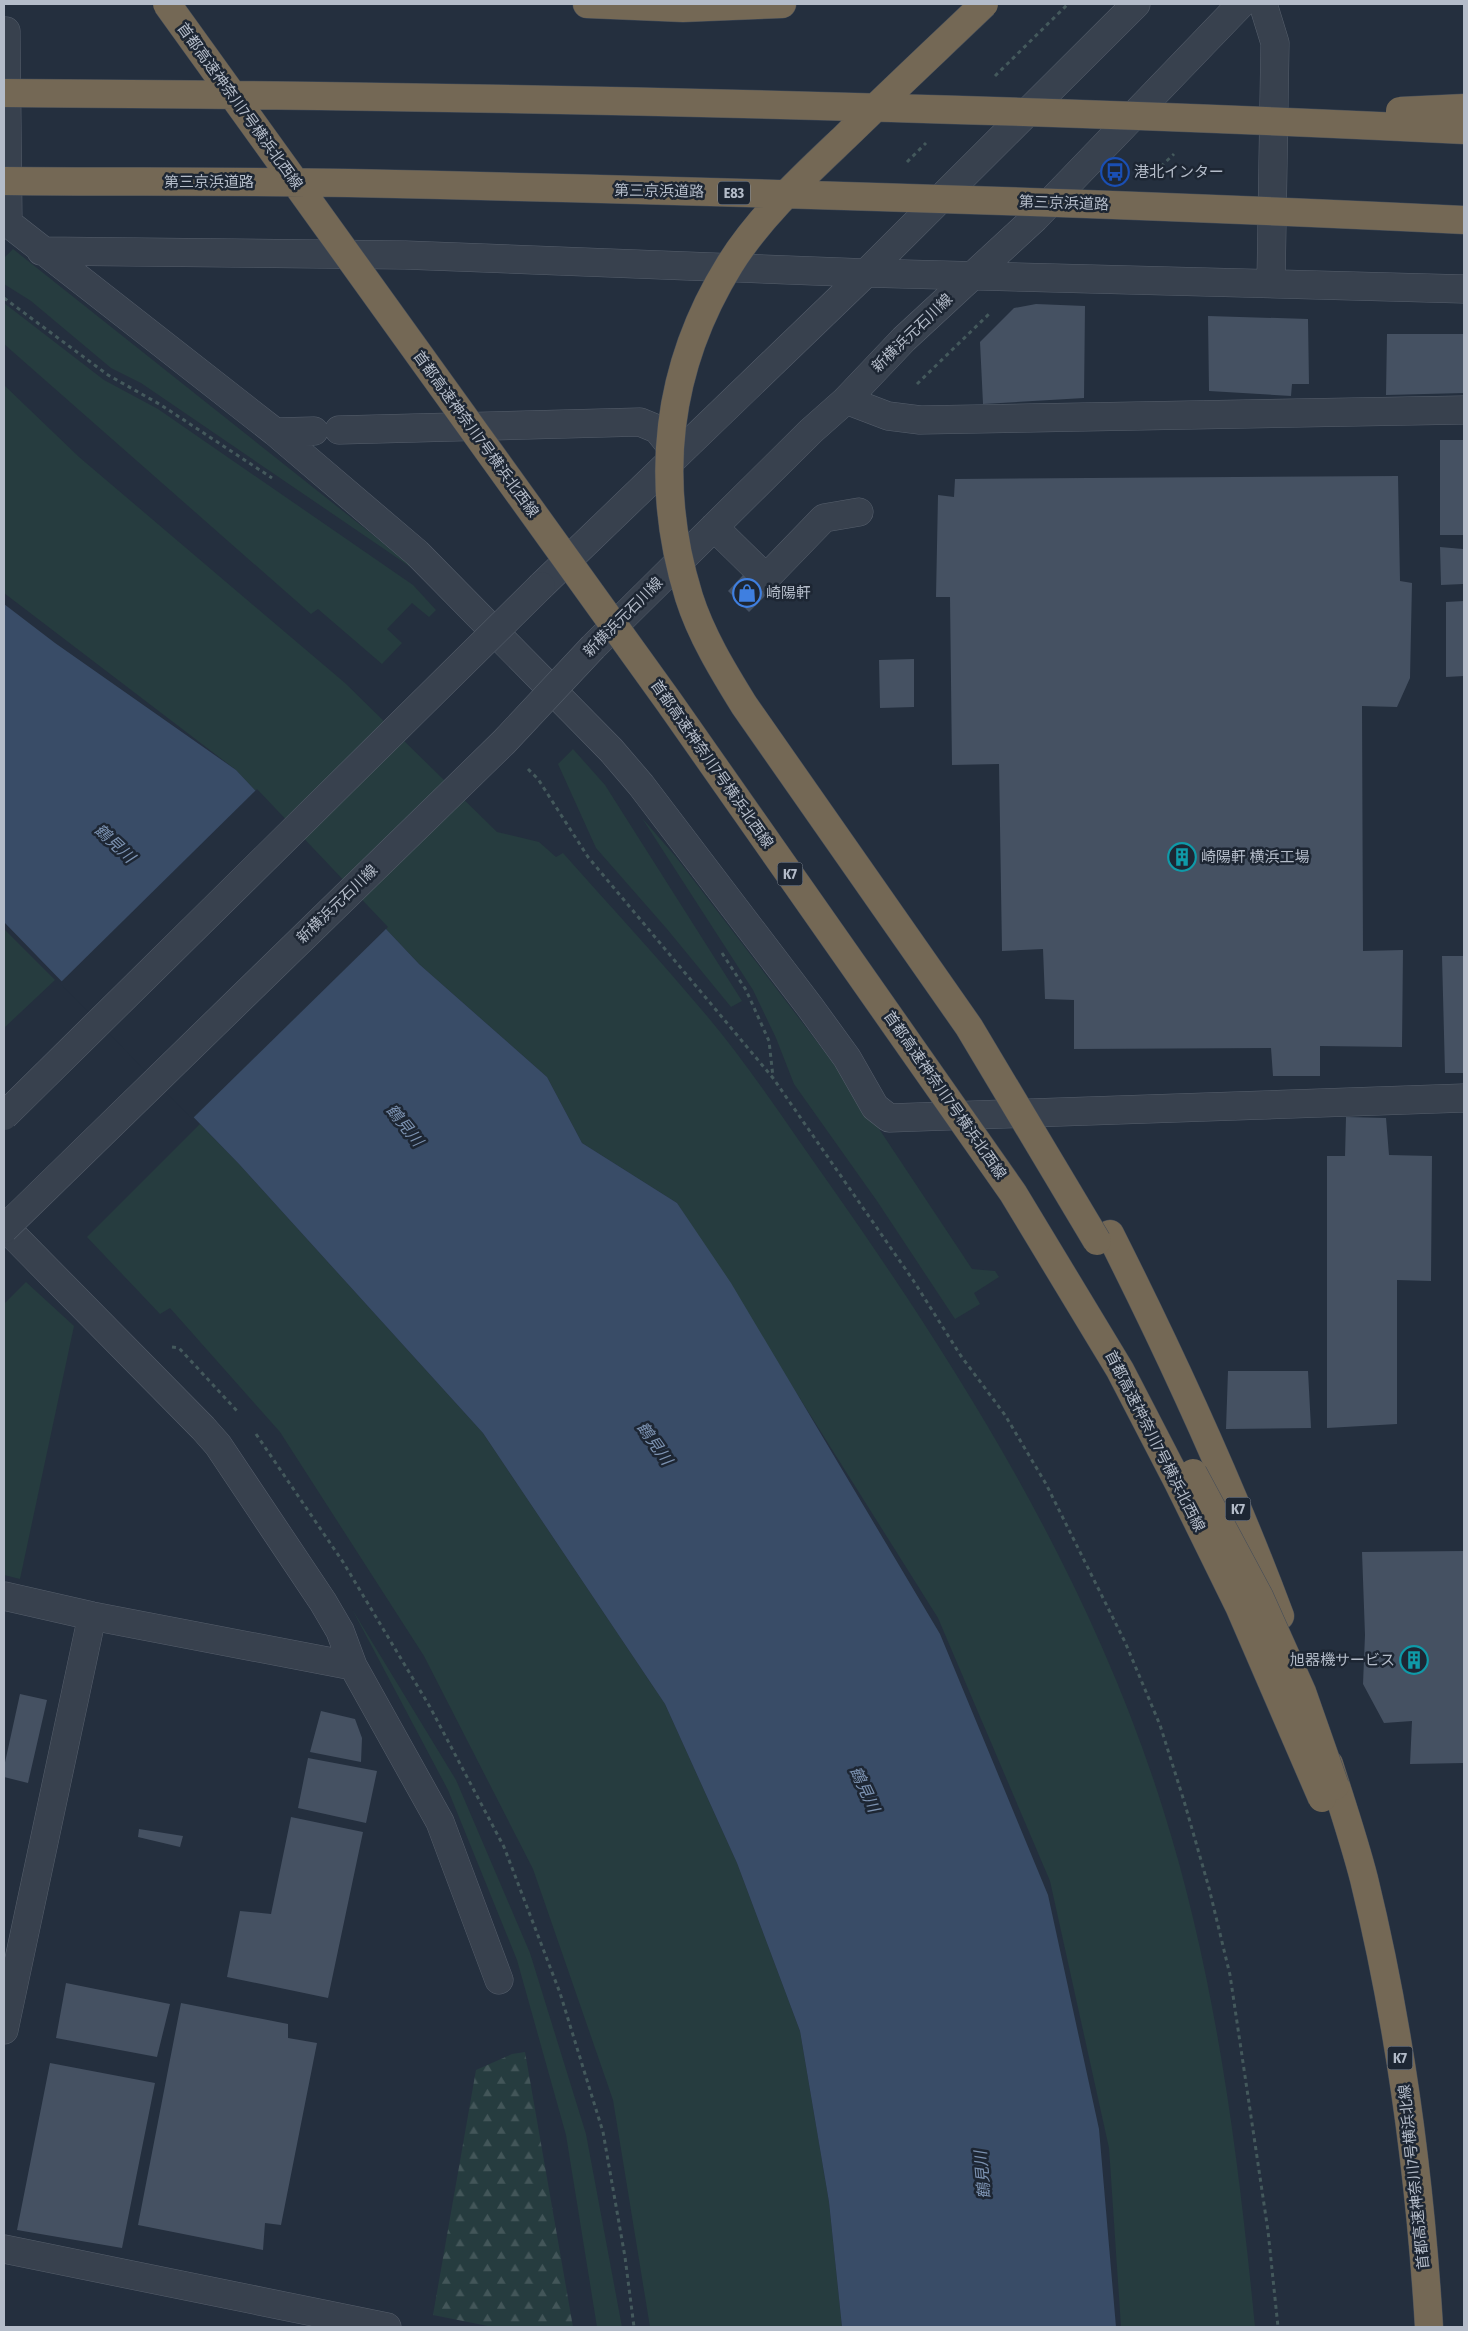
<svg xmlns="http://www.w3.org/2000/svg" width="1468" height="2331" font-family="'Fira Sans Condensed','Noto Sans JP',sans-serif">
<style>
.grass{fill:#263c3f}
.forest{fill:url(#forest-firs)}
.water{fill:#394c67}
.pier{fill:#242f3e}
.building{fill:#455162}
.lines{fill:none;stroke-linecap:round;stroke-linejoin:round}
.minor-casing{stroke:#565f6c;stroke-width:29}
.highway-casing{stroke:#434c59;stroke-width:29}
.path{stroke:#44595c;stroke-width:3;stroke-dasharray:4 4;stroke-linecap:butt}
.minor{stroke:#38414e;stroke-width:28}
.highway{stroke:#746855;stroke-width:28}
.minor-bridge-casing{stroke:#565f6c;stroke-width:29;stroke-linecap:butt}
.highway-bridge-casing{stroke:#434c59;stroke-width:29;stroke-linecap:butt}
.minor-bridge{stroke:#38414e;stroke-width:28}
.highway-bridge{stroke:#746855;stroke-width:28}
.labels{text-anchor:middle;stroke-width:5;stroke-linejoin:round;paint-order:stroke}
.shield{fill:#1d2633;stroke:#878f9c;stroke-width:1}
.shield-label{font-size:14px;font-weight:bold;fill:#b4bcc9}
.street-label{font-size:15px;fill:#b4bcc9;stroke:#1d2633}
.poi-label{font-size:15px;fill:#b4bcc9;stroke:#1d2633;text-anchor:start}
.water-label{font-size:16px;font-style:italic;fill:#7c92b1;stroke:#1d2633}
</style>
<defs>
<pattern id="forest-firs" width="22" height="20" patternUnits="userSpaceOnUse" patternTransform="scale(1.25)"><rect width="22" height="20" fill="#263c3f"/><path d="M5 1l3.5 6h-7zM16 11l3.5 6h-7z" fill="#435659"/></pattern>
</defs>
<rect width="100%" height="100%" fill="#242f3e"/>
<!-- grass -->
<path class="grass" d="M 13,249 L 431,581 L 141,383 L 111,368 L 31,301 L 4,284 L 4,258 Z
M 4,303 L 104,380 L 158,409 L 413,585 L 436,610 L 429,617 L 412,603 L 387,629 L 402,643 L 382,664 L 318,609 L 311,614 L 4,344 Z
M 4,385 L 79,457 L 345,683 L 497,832 L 539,842 L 556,857 L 563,853 C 611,907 660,960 707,1016 C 753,1071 793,1133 835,1192 C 969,1383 1093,1585 1163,1809 C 1216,1977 1238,2153 1255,2327 L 1121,2327 L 1109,2148 L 1050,1881 L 938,1618 L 677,1203 L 582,1143 L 547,1077 L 419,964 L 236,770 L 4,593 Z
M 573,749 L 605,785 L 742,1001 L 731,1007 L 667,929 L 596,848 L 558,764 Z
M 642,818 L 676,857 L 850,1085 L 972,1269 L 995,1271 L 999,1277 L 974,1293 L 980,1304 L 955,1319 L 877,1201 L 794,1084 L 776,1038 L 753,990 Z
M 4,929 L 55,980 L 4,1028 Z
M 200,1124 L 239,1164 L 483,1433 L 665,1704 L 737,1863 L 800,2031 L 829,2202 L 842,2327 L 650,2327 L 613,2100 L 533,1869 L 424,1656 L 280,1432 L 170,1308 L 160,1314 L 87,1237 Z
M 26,1282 L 74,1326 L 20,1579 L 4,1575 L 4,1304 Z
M 352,1609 L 456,1780 L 530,1953 L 586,2134 L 622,2327 L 597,2327 L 566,2135 L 517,1960 L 448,1790 Z"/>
<!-- forest -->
<path class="forest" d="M 525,2052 L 573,2327 L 493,2327 L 433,2315 L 476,2070 L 512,2054 Z"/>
<!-- water -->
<path class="water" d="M 4,604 L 55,643 L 236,770 L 419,964 L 547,1077 L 582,1143 L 677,1203 L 731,1283 L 940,1634 L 1048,1895 L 1099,2129 L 1116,2327 L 842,2327 L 829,2202 L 800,2031 L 737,1863 L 665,1704 L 483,1433 L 239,1164 L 4,922 Z"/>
<!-- pier -->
<path class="pier" d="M 257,789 L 388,927 L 192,1119 L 60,983 Z"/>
<!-- building -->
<path class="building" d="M 1036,304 L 1085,306 L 1084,398 L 983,404 L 980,342 L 1014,308 Z
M 1208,316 L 1308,319 L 1309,384 L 1292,384 L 1291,396 L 1209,391 Z
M 1387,334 L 1464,334 L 1464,393 L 1386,395 Z
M 1440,440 L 1464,440 L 1464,535 L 1440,535 Z
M 1398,476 L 1400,581 L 1412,583 L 1410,678 L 1397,707 L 1362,706 L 1363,951 L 1403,950 L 1402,1047 L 1320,1046 L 1320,1076 L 1273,1076 L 1271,1048 L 1074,1049 L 1074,1000 L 1045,999 L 1043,949 L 1002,951 L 999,764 L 952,765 L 950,597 L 936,597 L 938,495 L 954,497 L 955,479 Z
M 1440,547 L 1463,549 L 1463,584 L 1441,585 Z
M 744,574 L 766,595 L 749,612 L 728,591 Z
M 1464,601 L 1464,676 L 1446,677 L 1446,602 Z
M 914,659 L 914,707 L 880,708 L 879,660 Z
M 1442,956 L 1464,956 L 1464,1073 L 1445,1073 Z
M 1346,1117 L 1386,1118 L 1389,1155 L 1432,1156 L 1431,1281 L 1397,1280 L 1397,1424 L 1327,1428 L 1327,1156 L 1345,1156 Z
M 1228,1371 L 1308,1371 L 1311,1428 L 1226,1429 Z
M 1464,1551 L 1464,1763 L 1410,1764 L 1412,1721 L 1384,1723 L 1363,1684 L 1365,1635 L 1362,1552 Z
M 20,1694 L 47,1700 L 28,1783 L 4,1777 L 4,1767 Z
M 321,1711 L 355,1719 L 362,1738 L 361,1762 L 310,1752 Z
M 308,1758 L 377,1771 L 366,1823 L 298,1808 Z
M 291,1817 L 363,1832 L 328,1998 L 227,1977 L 240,1911 L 271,1914 Z
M 139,1829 L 183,1836 L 180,1847 L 138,1837 Z
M 66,1983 L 170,2004 L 157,2057 L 56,2038 Z
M 181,2003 L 288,2024 L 288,2038 L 317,2043 L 281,2225 L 265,2223 L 263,2250 L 138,2225 Z
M 50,2063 L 155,2083 L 122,2248 L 17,2230 Z"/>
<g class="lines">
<defs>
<path id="minor" d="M 1263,4 L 1275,43 L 1271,283
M 4,31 L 6,31 L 8,223 L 275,432 L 417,553 L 611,750 L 641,785 L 810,1007 L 847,1058 L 875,1107 L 889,1118 L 1464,1098
M 41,251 L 405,255 L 866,273 L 1464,289
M 846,400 L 888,416 L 920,420 L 1464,410
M 339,430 L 640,422 L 657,429 L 677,454
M 275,432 L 314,431
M 714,527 L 766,578 L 824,518 L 859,512
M 541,586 L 866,273 L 1136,4
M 593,647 L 811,431 L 846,400 L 904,339 L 1035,218 L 1241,4
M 4,1226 L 203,1428 L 218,1445 L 323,1602 L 340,1631 L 353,1666 L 440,1822 L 499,1980
M 4,1596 L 92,1616 L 353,1666
M 4,2030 L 92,1616
M 4,2249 L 387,2327"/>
<path id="highway" d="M 587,4 L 683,8 L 782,4
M 1110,1234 C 1173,1359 1231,1485 1280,1616
M 1329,1764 C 1341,1802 1354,1840 1364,1879 C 1400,2026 1420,2177 1429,2327"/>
</defs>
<!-- minor casing -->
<use href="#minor" class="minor-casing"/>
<!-- highway casing -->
<use href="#highway" class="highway-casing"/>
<!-- path -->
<path class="path" d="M 995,76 L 1068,4
M 907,162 L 926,143
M 1155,172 L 1174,154
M 4,298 L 108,375 L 161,405 L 272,478
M 917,384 L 991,312
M 528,769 L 538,779 L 588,857 L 773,1078 L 913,1280 L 961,1356 L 1005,1415 L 1046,1484 L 1125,1642 L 1160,1725 L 1184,1801 L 1209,1888 L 1230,1975 L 1268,2231 L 1278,2327
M 722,953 L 746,990 L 769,1041 L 773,1077
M 172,1347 L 179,1348 L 238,1412
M 256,1434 L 343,1562 L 430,1707 L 504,1847 L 560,1993 L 603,2132 L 625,2257 L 634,2327"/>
<!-- minor -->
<use href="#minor" class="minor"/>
<!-- highway -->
<use href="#highway" class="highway"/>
<defs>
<path id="minor-bridge" d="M 4,1116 L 541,586
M 4,1229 L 504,742 L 593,647"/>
<path id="highway-bridge" d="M 167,4 L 669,702 L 1013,1193 L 1120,1370 L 1178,1482 L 1239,1606 L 1322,1798
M 984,4 C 938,48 891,92 845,137 C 804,176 760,216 730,264 C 666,367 653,481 689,597 C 701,635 723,671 744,705 L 969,1027 L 1097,1241
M 4,93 C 491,96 978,106 1464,130
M 1400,111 L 1464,108
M 4,181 C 119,182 234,181 349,183 C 721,191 1093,202 1464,220
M 1193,1473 L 1259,1596 L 1302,1692 L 1335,1786"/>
</defs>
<!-- minor-bridge casing -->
<use href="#minor-bridge" class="minor-bridge-casing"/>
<!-- highway-bridge casing -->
<use href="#highway-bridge" class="highway-bridge-casing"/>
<!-- minor-bridge -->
<use href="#minor-bridge" class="minor-bridge"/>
<!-- highway-bridge -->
<use href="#highway-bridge" class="highway-bridge"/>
</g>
<!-- icons -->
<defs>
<symbol id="bus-ring" viewBox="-11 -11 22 22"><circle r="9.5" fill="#1d2633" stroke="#1a4fb4" stroke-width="1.5"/><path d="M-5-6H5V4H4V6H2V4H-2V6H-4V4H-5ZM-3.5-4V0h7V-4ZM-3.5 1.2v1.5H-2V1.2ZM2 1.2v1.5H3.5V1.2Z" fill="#1a4fb4"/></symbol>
<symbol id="shop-ring" viewBox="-11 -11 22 22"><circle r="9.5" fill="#1d2633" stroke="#3f7fe0" stroke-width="1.5"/><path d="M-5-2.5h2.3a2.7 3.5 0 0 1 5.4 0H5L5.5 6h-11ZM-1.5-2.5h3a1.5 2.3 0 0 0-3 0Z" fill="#3f7fe0"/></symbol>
<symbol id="building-ring" viewBox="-11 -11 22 22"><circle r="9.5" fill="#1d2633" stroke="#0f9aa8" stroke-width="1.5"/><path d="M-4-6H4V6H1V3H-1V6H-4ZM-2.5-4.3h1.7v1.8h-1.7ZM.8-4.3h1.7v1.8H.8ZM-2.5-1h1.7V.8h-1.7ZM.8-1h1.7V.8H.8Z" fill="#0f9aa8"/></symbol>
</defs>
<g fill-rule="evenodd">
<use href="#bus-ring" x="1099" y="156" width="32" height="32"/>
<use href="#shop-ring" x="731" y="577" width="32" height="32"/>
<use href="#building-ring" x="1166" y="841" width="32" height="32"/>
<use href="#building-ring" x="1398" y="1644" width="32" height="32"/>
</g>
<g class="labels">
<!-- shield labels -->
<g class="shield">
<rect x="718" y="181.5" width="32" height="23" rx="4"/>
<rect x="777.5" y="862.5" width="25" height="23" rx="4"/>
<rect x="1225.5" y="1497.5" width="25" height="23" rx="4"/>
<rect x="1387.5" y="2046.5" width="25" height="23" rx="4"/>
</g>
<g class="shield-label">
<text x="734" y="198">E83</text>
<text x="790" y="879">K7</text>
<text x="1238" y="1514">K7</text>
<text x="1400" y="2063">K7</text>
</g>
<!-- street labels -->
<g class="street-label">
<text transform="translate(240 106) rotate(54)" y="5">首都高速神奈川7号横浜北西線</text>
<text x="209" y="187">第三京浜道路</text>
<text transform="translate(659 191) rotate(1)" y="5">第三京浜道路</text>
<text transform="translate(1064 203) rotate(2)" y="5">第三京浜道路</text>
<text transform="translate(912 333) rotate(-44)" y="5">新横浜元石川線</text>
<text transform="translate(476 434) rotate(54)" y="5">首都高速神奈川7号横浜北西線</text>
<text transform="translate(623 617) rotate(-45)" y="5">新横浜元石川線</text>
<text transform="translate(712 764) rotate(55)" y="5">首都高速神奈川7号横浜北西線</text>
<text transform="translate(337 904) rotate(-44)" y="5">新横浜元石川線</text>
<text transform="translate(945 1095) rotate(55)" y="5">首都高速神奈川7号横浜北西線</text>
<text transform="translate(1155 1441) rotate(63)" y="5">首都高速神奈川7号横浜北西線</text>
<text transform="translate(1414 2177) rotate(-96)" y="5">首都高速神奈川7号横浜北線</text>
</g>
<!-- poi labels -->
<g class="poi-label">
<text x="1134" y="177">港北インター</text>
<text x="766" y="598">崎陽軒</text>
<text x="1201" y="862">崎陽軒 横浜工場</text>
<text x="1395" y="1665" text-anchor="end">旭器機サービス</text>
</g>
<!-- water labels -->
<g class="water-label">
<text transform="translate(115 843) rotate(43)" y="6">鶴見川</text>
<text transform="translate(405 1125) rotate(51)" y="6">鶴見川</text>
<text transform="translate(655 1443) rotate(55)" y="6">鶴見川</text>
<text transform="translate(865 1789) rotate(65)" y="6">鶴見川</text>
<text transform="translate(982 2175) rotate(-95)" y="6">鶴見川</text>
</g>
</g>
<!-- border -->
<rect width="1468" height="2331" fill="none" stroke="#b4bcc9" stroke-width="10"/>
</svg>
